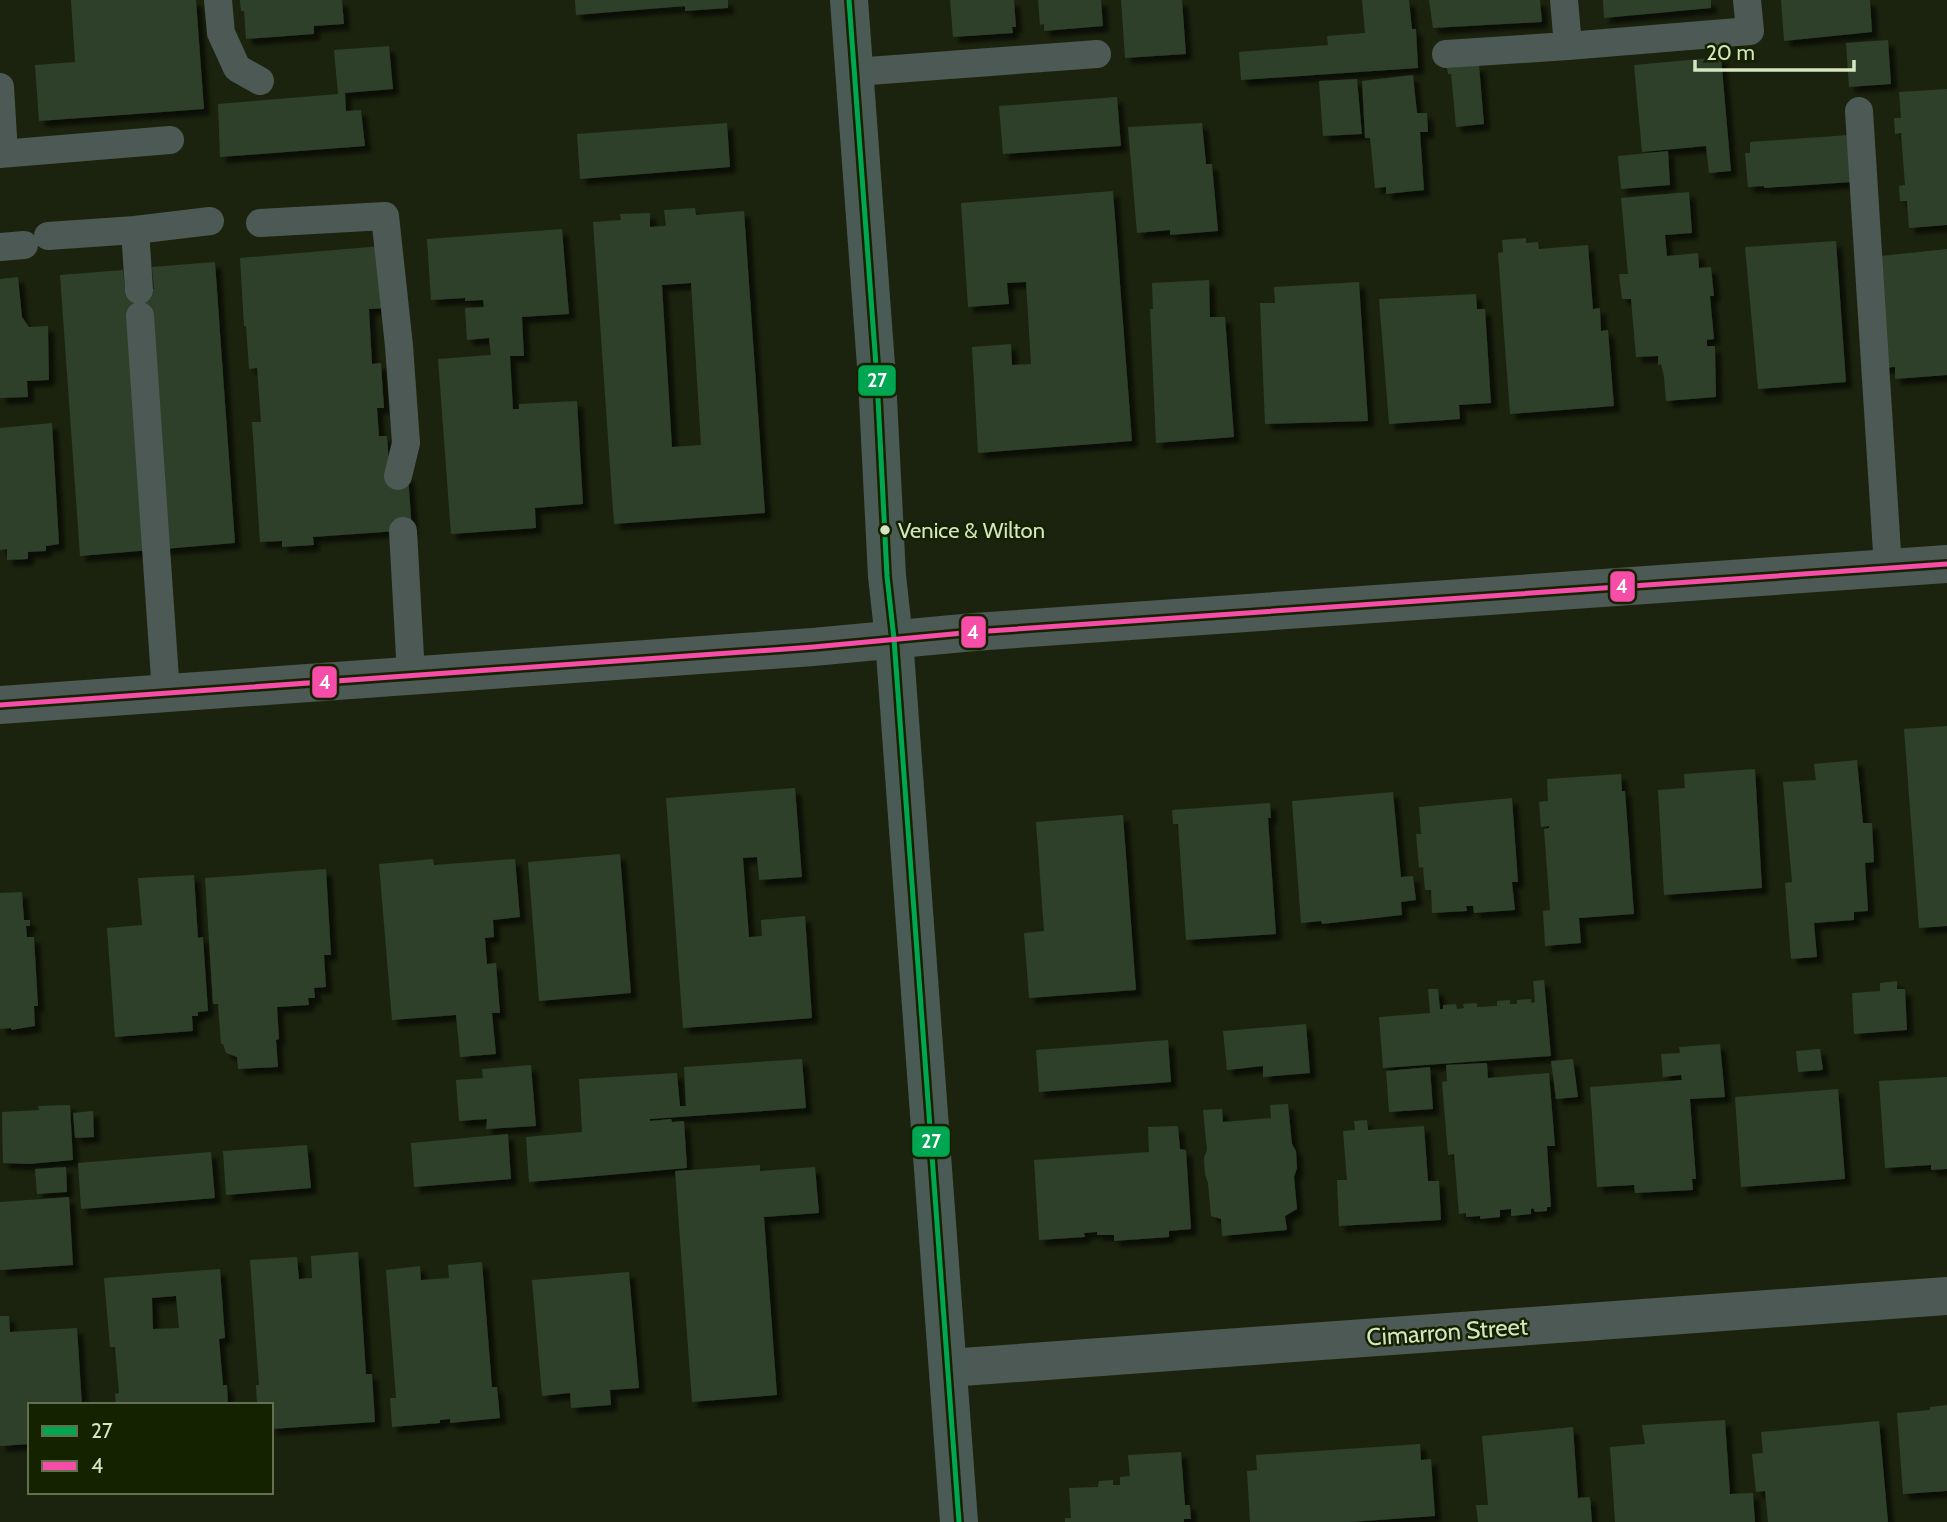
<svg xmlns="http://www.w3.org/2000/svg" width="1947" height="1522" font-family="Cabin,sans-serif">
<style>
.building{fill:#2d402b;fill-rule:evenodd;filter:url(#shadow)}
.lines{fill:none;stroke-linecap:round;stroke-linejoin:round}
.service{stroke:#4c5954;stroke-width:28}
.minor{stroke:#4c5954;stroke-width:38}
.tertiary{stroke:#4c5954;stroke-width:38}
.secondary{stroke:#4a5b56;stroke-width:38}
.bus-1-casing{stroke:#152200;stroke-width:10}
.bus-2-casing{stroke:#152200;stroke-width:10}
.bus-1{stroke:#00a651;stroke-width:5}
.bus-2{stroke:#f54da8;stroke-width:5}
.bus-dot{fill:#d5e6c1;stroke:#152200;stroke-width:2.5}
.labels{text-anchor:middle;stroke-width:5;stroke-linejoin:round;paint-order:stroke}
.bus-label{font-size:22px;fill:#d5e6c1;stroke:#152200;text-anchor:start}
.street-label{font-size:24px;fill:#d5e6c1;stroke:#152200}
.line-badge{stroke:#152200;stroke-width:2.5}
.badge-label{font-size:19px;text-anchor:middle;font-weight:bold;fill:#fff}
</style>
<defs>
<filter id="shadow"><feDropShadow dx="6" dy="6" stdDeviation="2" flood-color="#0009"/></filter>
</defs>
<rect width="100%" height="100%" fill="#1b230e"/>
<!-- building -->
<path class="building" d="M 71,0 L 196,0 L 204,109 L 39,121 L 35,65 L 75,62 Z
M 240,0 L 342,0 L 344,24 L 314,26 L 314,34 L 246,39 L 244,11 L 241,11 Z
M 575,0 L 728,0 L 728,8 L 685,11 L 685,6 L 576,15 Z
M 950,0 L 1014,0 L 1016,27 L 1012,27 L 1013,33 L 953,37 Z
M 1038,0 L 1101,0 L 1103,26 L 1044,31 L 1044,24 L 1040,25 Z
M 1121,0 L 1182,0 L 1186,54 L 1125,58 Z
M 1362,0 L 1409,0 L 1412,29 L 1416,29 L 1418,68 L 1241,80 L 1239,52 L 1328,45 L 1327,36 L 1365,33 Z
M 1429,0 L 1540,0 L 1542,22 L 1433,28 Z
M 1603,0 L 1711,0 L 1711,8 L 1604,18 Z
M 1781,0 L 1870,0 L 1872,32 L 1784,41 Z
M 1888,40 L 1891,84 L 1849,87 L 1846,43 Z
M 389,46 L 393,89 L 345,93 L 346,111 L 361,110 L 365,146 L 220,157 L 218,104 L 338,94 L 334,50 Z
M 1721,57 L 1731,171 L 1709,173 L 1706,146 L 1642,152 L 1634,65 Z
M 1479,65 L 1484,124 L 1456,127 L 1451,74 L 1448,74 L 1447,68 Z
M 1413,75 L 1417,113 L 1427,113 L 1428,132 L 1420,132 L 1424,190 L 1386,194 L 1386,187 L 1375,188 L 1370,138 L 1365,138 L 1362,81 Z
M 1357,79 L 1362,134 L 1323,136 L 1319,81 Z
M 1947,89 L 1947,225 L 1909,228 L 1907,201 L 1900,201 L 1899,186 L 1905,185 L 1901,133 L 1895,134 L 1894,118 L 1901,118 L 1899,92 Z
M 1117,97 L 1121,146 L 1003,154 L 999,106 Z
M 727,123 L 730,167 L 580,179 L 577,134 Z
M 1202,123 L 1206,164 L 1212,164 L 1218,231 L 1170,235 L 1170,230 L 1137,233 L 1128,127 Z
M 1849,135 L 1852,182 L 1764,188 L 1764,186 L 1748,187 L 1745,153 L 1750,153 L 1750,142 Z
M 1668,151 L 1670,185 L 1621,189 L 1618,156 Z
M 1113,191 L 1132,441 L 978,453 L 972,347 L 1011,344 L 1012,365 L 1031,364 L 1026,282 L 1007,283 L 1009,304 L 968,307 L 961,203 Z
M 1689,192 L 1692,233 L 1665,235 L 1667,256 L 1698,253 L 1699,268 L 1711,267 L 1714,296 L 1710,296 L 1714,339 L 1707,340 L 1707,346 L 1715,346 L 1716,397 L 1666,401 L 1664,377 L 1661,364 L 1658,365 L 1658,356 L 1636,357 L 1631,299 L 1622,299 L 1619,274 L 1628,274 L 1621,198 Z
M 695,208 L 696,215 L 744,211 L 765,513 L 614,524 L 593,222 L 621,220 L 620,214 L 650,213 L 650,227 L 666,226 L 664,210 ZM 691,283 L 701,445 L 672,447 L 662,285 Z
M 562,229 L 569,314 L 522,317 L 524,356 L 510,356 L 513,409 L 519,409 L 519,404 L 577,401 L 583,504 L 535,508 L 536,528 L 451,534 L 438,359 L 491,355 L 489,338 L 467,340 L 465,308 L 484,307 L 483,300 L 465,301 L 465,298 L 431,300 L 427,239 Z
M 1526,238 L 1526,243 L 1538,242 L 1539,249 L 1588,245 L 1593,309 L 1600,308 L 1601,331 L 1608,330 L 1614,406 L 1510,414 L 1498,253 L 1503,252 L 1502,240 Z
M 1836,241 L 1846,382 L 1758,389 L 1745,247 Z
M 382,246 L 388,308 L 369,309 L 372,364 L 381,363 L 384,408 L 377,408 L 379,436 L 387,436 L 390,477 L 408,475 L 412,530 L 313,537 L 314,545 L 282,547 L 282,541 L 260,542 L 252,422 L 261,422 L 257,368 L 249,369 L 246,326 L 244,326 L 240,258 Z
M 1947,249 L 1947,375 L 1895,379 L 1895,367 L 1881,368 L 1881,256 Z
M 215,262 L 235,543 L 80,556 L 60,275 L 123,270 L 125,291 L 154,289 L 152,267 Z
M 18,277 L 22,317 L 29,327 L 48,326 L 49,380 L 27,381 L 28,397 L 0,398 L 0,279 Z
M 1209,280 L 1210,317 L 1225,317 L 1234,437 L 1156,443 L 1150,309 L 1153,309 L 1152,283 Z
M 1359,282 L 1368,421 L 1265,424 L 1260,303 L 1275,303 L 1274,287 Z
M 1476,294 L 1477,309 L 1485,309 L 1491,403 L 1459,405 L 1460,419 L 1389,424 L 1379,299 Z
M 52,423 L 59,544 L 46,546 L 46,551 L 28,552 L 28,559 L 7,560 L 7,549 L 0,550 L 0,428 Z
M 1947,726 L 1947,926 L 1919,928 L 1904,729 Z
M 1857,760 L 1863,823 L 1872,823 L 1874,862 L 1865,863 L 1868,911 L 1854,912 L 1854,920 L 1814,923 L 1817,957 L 1791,959 L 1785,883 L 1792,882 L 1783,782 L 1816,780 L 1814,764 Z
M 1755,769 L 1762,888 L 1664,895 L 1658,790 L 1685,788 L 1684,774 Z
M 1621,774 L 1622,791 L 1625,791 L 1634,914 L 1579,918 L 1581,943 L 1545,946 L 1543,911 L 1550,910 L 1544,829 L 1549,828 L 1549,826 L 1541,827 L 1539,802 L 1548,801 L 1547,779 Z
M 795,788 L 802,877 L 759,880 L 757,857 L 743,858 L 749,937 L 762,936 L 761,920 L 805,916 L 812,1018 L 683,1028 L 666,798 Z
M 1393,792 L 1401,877 L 1413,876 L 1416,900 L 1401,902 L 1402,915 L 1322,924 L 1321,921 L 1301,923 L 1292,801 Z
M 1512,798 L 1518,882 L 1512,882 L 1515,910 L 1474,913 L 1473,906 L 1466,906 L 1467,911 L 1432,913 L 1431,890 L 1425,890 L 1423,867 L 1419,868 L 1416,834 L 1421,834 L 1419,807 Z
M 1270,803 L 1271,818 L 1268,818 L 1276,934 L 1186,940 L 1178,824 L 1173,824 L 1172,810 Z
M 1123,815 L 1136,990 L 1029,998 L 1024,933 L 1044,931 L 1036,822 Z
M 620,854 L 631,993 L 539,1001 L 528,862 Z
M 433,859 L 434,865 L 515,859 L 520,917 L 493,920 L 494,937 L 485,938 L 487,964 L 496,963 L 500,1013 L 492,1013 L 496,1054 L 460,1057 L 456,1015 L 392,1020 L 379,864 Z
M 326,869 L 331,955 L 324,955 L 326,987 L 314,988 L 315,998 L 308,998 L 309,1005 L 277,1007 L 279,1039 L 276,1040 L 278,1067 L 238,1069 L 237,1057 L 226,1053 L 223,1044 L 221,1044 L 218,1004 L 213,1004 L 205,878 Z
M 194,875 L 198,938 L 203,937 L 208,1011 L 198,1012 L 198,1016 L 192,1016 L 193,1031 L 115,1037 L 107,928 L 142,925 L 138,878 Z
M 22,892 L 24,920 L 30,920 L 30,926 L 26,926 L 27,937 L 34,937 L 38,1006 L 34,1006 L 35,1026 L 11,1030 L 11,1028 L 0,1029 L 0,893 Z
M 1544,980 L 1551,1056 L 1383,1068 L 1379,1017 L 1430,1013 L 1428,989 L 1438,989 L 1440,1009 L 1443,1009 L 1443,1005 L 1456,1004 L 1457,1009 L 1464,1008 L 1463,1004 L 1477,1003 L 1477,1007 L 1497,1006 L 1497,1001 L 1510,1000 L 1510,1004 L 1517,1004 L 1517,1000 L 1531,999 L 1531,1003 L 1535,1002 L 1533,981 Z
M 1897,981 L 1897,989 L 1905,989 L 1907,1030 L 1854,1034 L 1852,993 L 1880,991 L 1880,983 Z
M 1306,1024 L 1310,1073 L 1263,1077 L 1263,1066 L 1227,1070 L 1223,1031 Z
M 1168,1040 L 1171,1082 L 1039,1092 L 1036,1050 Z
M 1720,1044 L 1725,1097 L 1690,1099 L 1696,1179 L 1692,1179 L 1693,1190 L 1635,1193 L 1634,1185 L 1597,1187 L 1590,1087 L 1682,1080 L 1681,1075 L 1663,1077 L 1661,1054 L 1680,1053 L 1679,1047 Z
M 1820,1049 L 1823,1070 L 1798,1072 L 1796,1051 Z
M 802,1059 L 806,1108 L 650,1119 L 650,1121 L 671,1119 L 672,1122 L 684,1121 L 687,1168 L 529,1182 L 526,1137 L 582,1132 L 579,1079 L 677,1073 L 680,1106 L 686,1106 L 684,1067 Z
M 1573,1059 L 1578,1097 L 1556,1099 L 1551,1061 Z
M 1487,1063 L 1488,1078 L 1549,1073 L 1555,1146 L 1547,1146 L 1551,1207 L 1547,1207 L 1547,1211 L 1535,1212 L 1533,1208 L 1531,1209 L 1531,1214 L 1511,1216 L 1511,1209 L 1500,1210 L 1500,1217 L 1480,1219 L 1480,1216 L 1466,1217 L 1466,1213 L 1459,1214 L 1454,1154 L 1448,1155 L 1442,1082 L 1447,1081 L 1446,1065 Z
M 531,1065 L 536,1126 L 486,1129 L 487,1119 L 459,1121 L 456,1080 L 483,1078 L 482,1069 Z
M 1430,1067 L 1433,1109 L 1389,1112 L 1386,1071 Z
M 1947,1077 L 1947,1169 L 1931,1170 L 1931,1165 L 1885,1168 L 1879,1081 Z
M 1838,1089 L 1845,1179 L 1741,1187 L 1735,1097 Z
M 1288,1104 L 1292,1144 L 1296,1151 L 1297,1168 L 1294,1177 L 1297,1209 L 1285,1216 L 1287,1230 L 1222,1236 L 1221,1219 L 1211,1216 L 1208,1183 L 1205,1174 L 1204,1158 L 1207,1150 L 1203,1110 L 1222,1109 L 1223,1122 L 1271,1118 L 1270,1105 Z
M 70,1105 L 73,1160 L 29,1164 L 3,1163 L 2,1112 L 39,1110 L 38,1106 Z
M 93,1111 L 94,1137 L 75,1138 L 73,1113 Z
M 1367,1120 L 1368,1130 L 1424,1126 L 1428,1181 L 1439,1181 L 1441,1220 L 1339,1226 L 1337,1180 L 1347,1180 L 1343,1131 L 1355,1130 L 1354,1121 Z
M 1178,1126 L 1180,1149 L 1186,1150 L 1191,1229 L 1169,1231 L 1169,1237 L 1114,1241 L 1114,1235 L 1097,1235 L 1097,1232 L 1084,1233 L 1085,1237 L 1039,1240 L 1034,1160 L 1149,1152 L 1148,1127 Z
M 508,1134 L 511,1179 L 414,1187 L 411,1143 Z
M 307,1145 L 311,1188 L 226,1195 L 223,1151 Z
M 211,1152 L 215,1198 L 81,1209 L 78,1163 Z
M 760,1165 L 760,1171 L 815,1167 L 819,1213 L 764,1217 L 777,1395 L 692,1402 L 675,1171 Z
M 66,1167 L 67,1192 L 37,1194 L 35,1169 Z
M 69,1197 L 73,1265 L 0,1270 L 0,1202 Z
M 358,1252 L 366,1374 L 372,1374 L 375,1422 L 271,1429 L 271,1405 L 257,1405 L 256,1385 L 259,1385 L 250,1260 L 297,1257 L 299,1279 L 312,1278 L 311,1256 Z
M 482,1262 L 492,1387 L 497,1387 L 500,1418 L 450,1423 L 450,1419 L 440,1420 L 440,1423 L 392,1427 L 390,1398 L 396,1398 L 386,1270 L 420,1266 L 421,1280 L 449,1278 L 448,1265 Z
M 220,1269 L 225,1338 L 219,1339 L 223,1385 L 227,1385 L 228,1405 L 116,1405 L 115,1394 L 119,1393 L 115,1347 L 110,1347 L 104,1278 ZM 176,1296 L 179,1328 L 153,1329 L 152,1298 Z
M 629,1272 L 639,1388 L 610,1390 L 611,1405 L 571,1408 L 570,1393 L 542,1396 L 532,1280 Z
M 0,1316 L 9,1316 L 10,1332 L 77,1328 L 82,1405 L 30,1405 L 30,1444 L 0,1446 Z
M 1947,1405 L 1947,1491 L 1903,1494 L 1897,1413 L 1930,1410 L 1930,1407 Z
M 1725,1420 L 1730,1494 L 1753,1493 L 1755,1522 L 1615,1522 L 1610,1447 L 1645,1444 L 1642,1425 Z
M 1879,1421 L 1888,1522 L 1768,1522 L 1765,1491 L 1756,1492 L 1752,1454 L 1763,1453 L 1761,1432 Z
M 1573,1427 L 1578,1498 L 1590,1497 L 1592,1522 L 1478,1522 L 1476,1505 L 1488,1505 L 1482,1436 Z
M 1420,1444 L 1421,1460 L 1431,1459 L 1435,1516 L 1350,1522 L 1250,1522 L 1247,1471 L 1257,1470 L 1256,1455 Z
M 1181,1452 L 1185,1505 L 1190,1505 L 1191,1519 L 1184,1519 L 1184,1522 L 1065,1522 L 1065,1518 L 1071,1518 L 1069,1488 L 1098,1487 L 1099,1481 L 1113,1480 L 1113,1485 L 1120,1485 L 1120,1477 L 1130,1476 L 1128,1455 Z"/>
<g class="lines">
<!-- service -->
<path class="service" d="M 218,0 L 221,33 L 237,68 L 260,81
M 1564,0 L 1568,46 L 1750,31 L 1747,0
M 1446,54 L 1568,46
M 855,72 L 1097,54
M 0,87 L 4,153
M 1859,111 L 1888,568
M 0,154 L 170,140
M 260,223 L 385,216 L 399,346 L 406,443 L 398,476
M 135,230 L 139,290
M 48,236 L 135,230 L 210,221
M 0,247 L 24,245
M 140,316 L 166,693
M 403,531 L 411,675"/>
<!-- minor -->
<path class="minor" d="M 948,1368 L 1947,1296"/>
<!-- tertiary -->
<path class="tertiary" d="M 0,705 L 813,647 L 974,632 L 1947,564"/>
<!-- secondary -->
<path class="secondary" d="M 849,0 L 877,379 L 887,576 L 894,639 L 959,1522"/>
<defs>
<path id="bus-1" d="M 849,0 L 877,379 L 887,576 L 894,639 L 959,1522"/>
<path id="bus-2" d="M 0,705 L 813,647 L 974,632 L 1947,564"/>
</defs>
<!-- bus-1 casing -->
<use href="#bus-1" class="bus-1-casing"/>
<!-- bus-2 casing -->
<use href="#bus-2" class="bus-2-casing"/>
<!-- bus-1 -->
<use href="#bus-1" class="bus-1"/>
<!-- bus-2 -->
<use href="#bus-2" class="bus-2"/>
</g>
<!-- markers -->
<circle class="bus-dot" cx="885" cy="530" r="6"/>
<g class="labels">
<!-- bus labels -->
<g class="bus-label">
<text x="898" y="538">Venice &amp; Wilton</text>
</g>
<!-- street labels -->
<g class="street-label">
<text transform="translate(1447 1332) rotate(-4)" y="8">Cimarron Street</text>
</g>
</g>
<g class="line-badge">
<rect x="857" y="364" width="40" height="33" rx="7" fill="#00a651"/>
<rect x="1609" y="570" width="27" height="33" rx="7" fill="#f54da8"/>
<rect x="960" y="615" width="27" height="34" rx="7" fill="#f54da8"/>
<rect x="311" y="665" width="27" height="34" rx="7" fill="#f54da8"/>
<rect x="911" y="1125" width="40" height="33" rx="7" fill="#00a651"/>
</g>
<g class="badge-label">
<text x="877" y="387">27</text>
<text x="1622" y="593">4</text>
<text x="973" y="639">4</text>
<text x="325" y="689">4</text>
<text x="931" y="1148">27</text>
</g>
<!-- legend -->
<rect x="28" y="1403" width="245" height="91" fill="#152200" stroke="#62704d" stroke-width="2"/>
<rect x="42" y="1426" width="35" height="10" fill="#00a651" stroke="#62704d" stroke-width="2"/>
<text x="91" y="1438" font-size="21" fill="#d5e6c1">27</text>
<rect x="42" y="1461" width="35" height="10" fill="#f54da8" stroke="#62704d" stroke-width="2"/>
<text x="91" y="1473" font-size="21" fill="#d5e6c1">4</text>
<!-- scale -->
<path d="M1695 60v10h159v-10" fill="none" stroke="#d5e6c1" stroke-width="3.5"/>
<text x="1706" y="60" font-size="21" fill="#d5e6c1" stroke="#152200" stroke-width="5" paint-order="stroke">20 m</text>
</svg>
